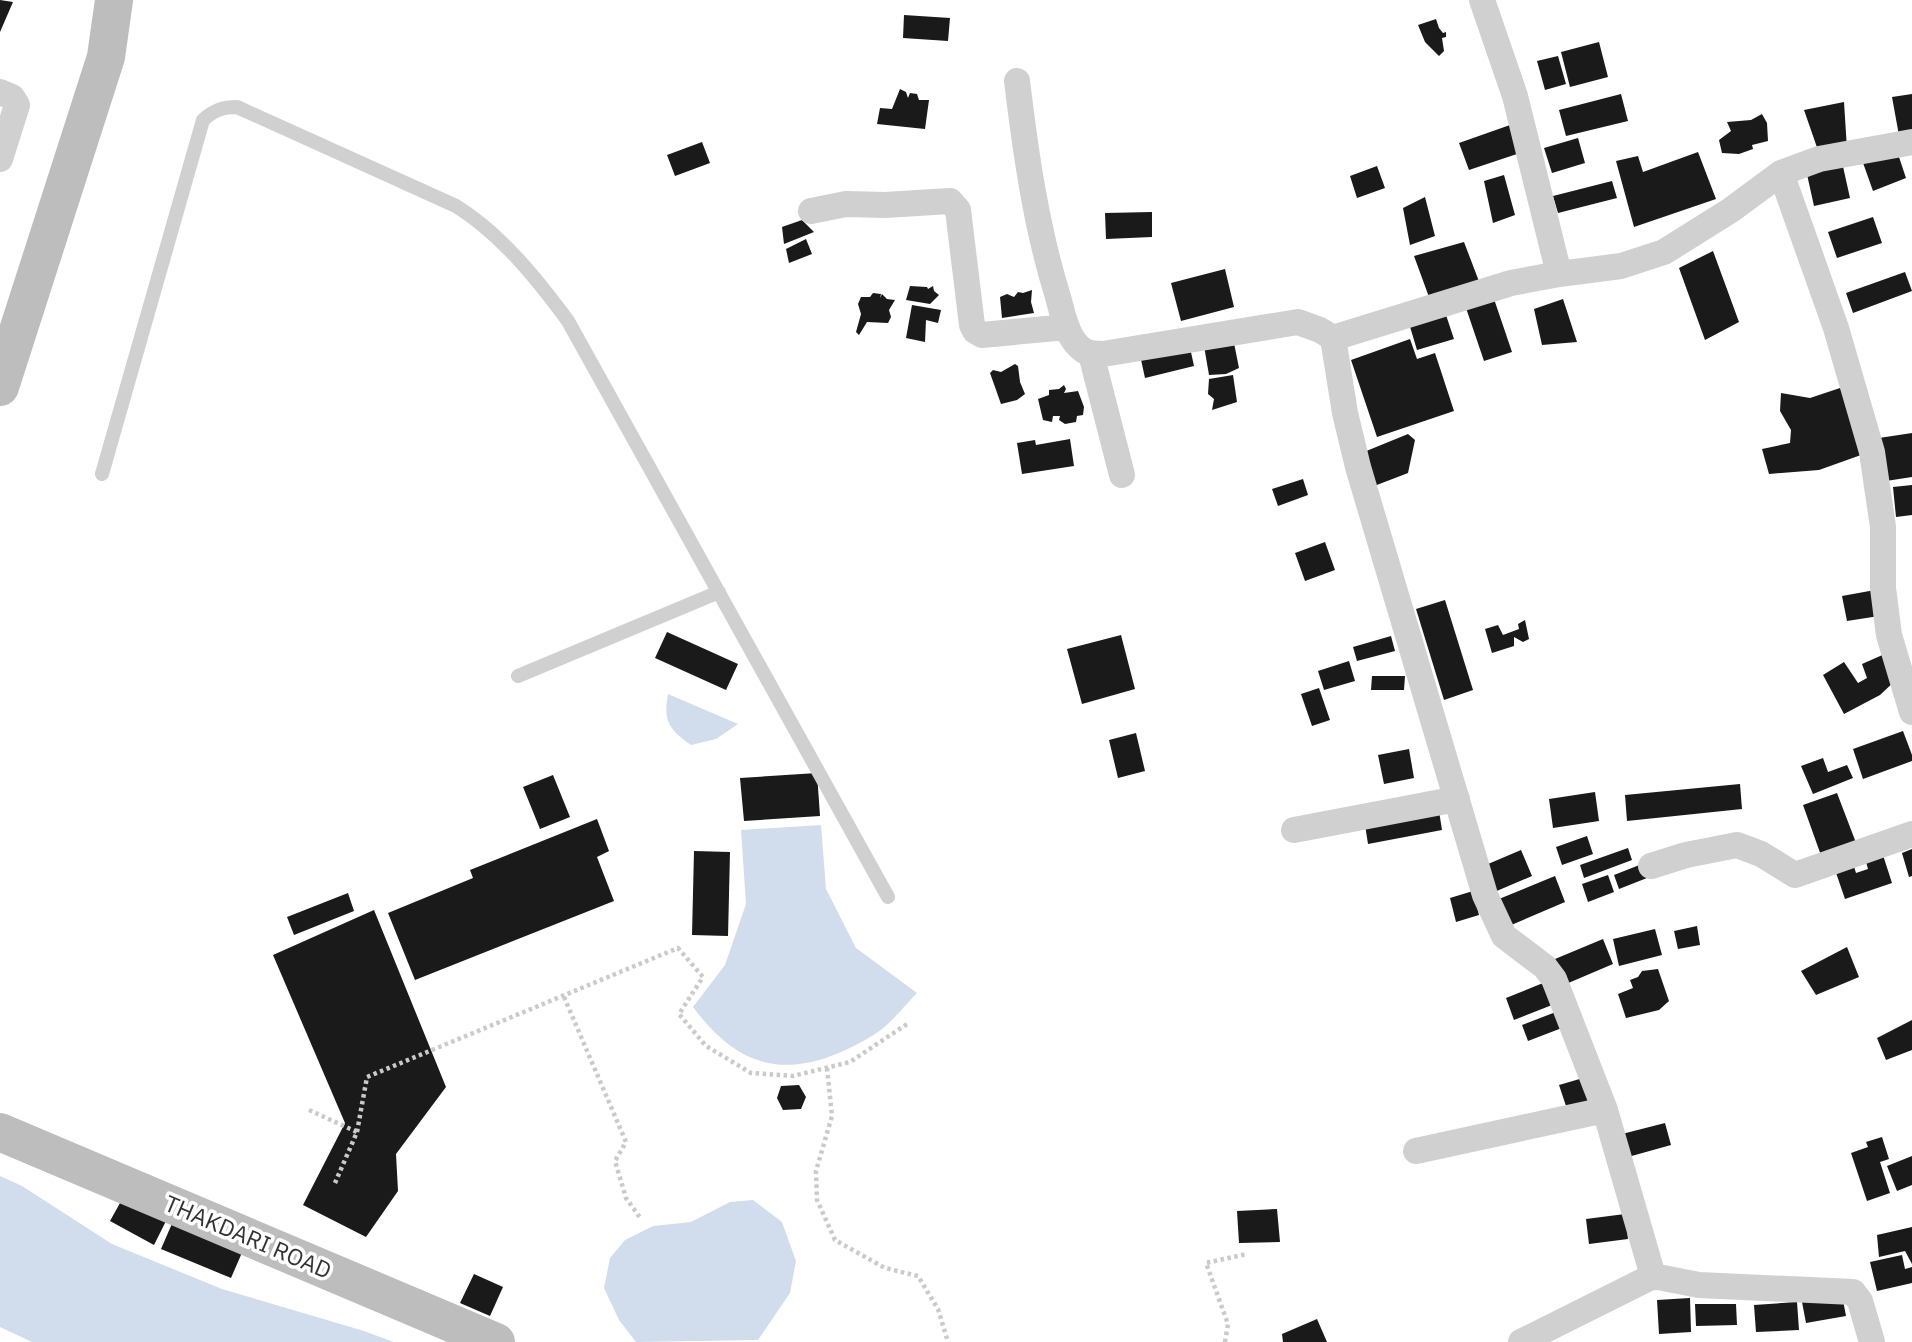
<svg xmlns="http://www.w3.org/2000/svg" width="1912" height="1342" font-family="'IBM Plex Sans',sans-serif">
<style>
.water{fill:#d1ddec}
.building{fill:#1a1a1a}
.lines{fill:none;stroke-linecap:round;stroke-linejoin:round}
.path{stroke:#cacaca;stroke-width:4.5;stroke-dasharray:3.5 3.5;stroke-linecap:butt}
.lane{stroke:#d0d0d0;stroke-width:14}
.street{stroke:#d0d0d0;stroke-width:26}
.secondary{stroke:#bdbdbd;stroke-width:38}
.labels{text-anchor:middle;stroke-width:7;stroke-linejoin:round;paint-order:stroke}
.street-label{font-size:23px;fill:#333;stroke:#fff}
</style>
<rect width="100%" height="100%" fill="#fff"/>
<!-- water -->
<path class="water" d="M 668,694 L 738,724 L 716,739 L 691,745 C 669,729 663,721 668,694 Z
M 821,825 L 826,889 L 856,948 L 917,993 C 908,1002 900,1012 891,1021 C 877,1035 859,1044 841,1052 C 777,1080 733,1061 693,1007 L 725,965 L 746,904 L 741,830 Z
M 0,1176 L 22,1186 L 112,1244 L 222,1289 L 364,1331 L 394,1342 L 32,1342 L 0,1327 Z
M 753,1200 L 782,1222 L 796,1261 L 790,1293 L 758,1340 L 636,1342 L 619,1320 L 604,1288 L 610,1258 L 625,1240 L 653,1226 L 691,1222 L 730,1202 Z"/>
<!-- building -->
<path class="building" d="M 0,0 L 13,2 L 0,32 Z
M 904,15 L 950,18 L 948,41 L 903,38 Z
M 1436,19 L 1439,28 L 1443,33 L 1446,32 L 1446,37 L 1442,38 L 1444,51 L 1439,56 L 1425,42 L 1418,25 Z
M 1599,42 L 1608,77 L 1570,87 L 1561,52 Z
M 1558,56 L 1566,84 L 1545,90 L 1537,61 Z
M 900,89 L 906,92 L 908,98 L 910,93 L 917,94 L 919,100 L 929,100 L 925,129 L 877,124 L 880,108 L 892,109 Z
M 1621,94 L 1628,121 L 1566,136 L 1559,110 Z
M 1912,94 L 1912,139 L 1900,141 L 1892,97 Z
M 1844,102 L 1847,149 L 1820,156 L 1804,110 Z
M 1762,114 L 1767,123 L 1768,141 L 1752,145 L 1753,149 L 1739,154 L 1722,153 L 1719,140 L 1731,131 L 1727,122 L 1751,120 Z
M 1510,125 L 1520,153 L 1469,170 L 1459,143 Z
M 1578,138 L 1585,163 L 1552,173 L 1544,148 Z
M 702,142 L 710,163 L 675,176 L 667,155 Z
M 1896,148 L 1906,178 L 1873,191 L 1862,160 Z
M 1698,152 L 1716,199 L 1634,227 L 1616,161 L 1638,156 L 1643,172 Z
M 1842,162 L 1850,198 L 1814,206 L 1806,170 Z
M 1377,166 L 1385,188 L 1357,198 L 1350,176 Z
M 1504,175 L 1515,215 L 1493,223 L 1484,181 Z
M 1612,181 L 1617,198 L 1558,213 L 1553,196 Z
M 1425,197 L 1435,236 L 1410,245 L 1403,208 Z
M 1152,212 L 1152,237 L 1106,239 L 1105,213 Z
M 1873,217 L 1882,243 L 1837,258 L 1828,232 Z
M 802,220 L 814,232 L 784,244 L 782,227 Z
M 806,239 L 812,254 L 789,263 L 786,249 Z
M 1464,242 L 1480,284 L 1429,297 L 1414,256 Z
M 1713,251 L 1739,322 L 1705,340 L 1679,268 Z
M 1225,269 L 1234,307 L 1181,321 L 1171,283 Z
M 1905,272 L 1912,291 L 1853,313 L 1846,293 Z
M 910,286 L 927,287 L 928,289 L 933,286 L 934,291 L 939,295 L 930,304 L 906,300 Z
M 1032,290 L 1031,302 L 1034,313 L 1002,318 L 1000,297 L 1007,294 L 1014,297 L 1018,292 L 1023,293 Z
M 873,293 L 881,294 L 880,298 L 882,294 L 887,299 L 895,300 L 889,310 L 891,317 L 888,323 L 867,322 L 859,335 L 856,332 L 861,314 L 858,304 L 861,297 L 870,297 Z
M 1494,299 L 1512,352 L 1484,361 L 1466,308 Z
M 1563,299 L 1577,342 L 1542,345 L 1534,309 Z
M 912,305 L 941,310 L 938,323 L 926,320 L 925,342 L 906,338 Z
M 1444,309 L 1454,339 L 1417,350 L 1408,320 Z
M 1233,338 L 1239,368 L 1226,374 L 1209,375 L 1204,346 Z
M 1410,339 L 1417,359 L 1435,353 L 1454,411 L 1377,437 L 1351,360 Z
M 1189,343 L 1194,366 L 1145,378 L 1140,355 Z
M 1015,364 L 1018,366 L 1020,382 L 1025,394 L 1017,400 L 1001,404 L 990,373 L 993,370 L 1001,372 Z
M 1233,375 L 1237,402 L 1212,410 L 1214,399 L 1208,394 L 1209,379 Z
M 1064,385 L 1066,389 L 1064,393 L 1078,391 L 1084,407 L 1083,415 L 1077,416 L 1076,422 L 1065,424 L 1059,420 L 1060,416 L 1053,416 L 1052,422 L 1043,420 L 1038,399 L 1049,395 L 1049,390 L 1059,389 Z
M 1840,388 L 1851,398 L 1861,455 L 1819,470 L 1769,474 L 1762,449 L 1790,443 L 1791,430 L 1780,411 L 1781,393 L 1810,398 Z
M 1912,433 L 1912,477 L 1886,481 L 1879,438 Z
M 1408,434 L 1415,440 L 1408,473 L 1369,488 L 1359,454 Z
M 1070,439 L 1074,466 L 1022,474 L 1017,443 L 1035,440 L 1036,445 Z
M 1303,479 L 1308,495 L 1278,506 L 1272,489 Z
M 1912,485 L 1912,515 L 1896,517 L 1893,487 Z
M 1325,542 L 1335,570 L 1305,581 L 1295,553 Z
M 1875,590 L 1879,616 L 1847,621 L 1842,596 Z
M 1445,600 L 1473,690 L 1444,700 L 1416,609 Z
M 1525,620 L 1529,639 L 1523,642 L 1514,637 L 1514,646 L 1492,653 L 1485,629 L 1498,625 L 1503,635 L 1519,629 L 1518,624 Z
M 667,632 L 738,664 L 726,690 L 655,658 Z
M 1121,635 L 1135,689 L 1082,704 L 1067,649 Z
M 1391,636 L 1395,651 L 1357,661 L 1353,647 Z
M 1887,653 L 1896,680 L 1880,695 L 1844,714 L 1823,675 L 1844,662 L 1858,683 L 1867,678 L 1862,664 Z
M 1349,661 L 1355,681 L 1324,690 L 1318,671 Z
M 1372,676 L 1405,676 L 1404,690 L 1371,690 Z
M 1319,688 L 1330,720 L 1312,726 L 1301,694 Z
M 1903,731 L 1912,755 L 1912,761 L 1863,779 L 1853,749 Z
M 1136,733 L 1145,771 L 1118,778 L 1109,740 Z
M 1409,749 L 1414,778 L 1384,784 L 1378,755 Z
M 1823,758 L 1828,772 L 1847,765 L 1853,778 L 1813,794 L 1801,766 Z
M 817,773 L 820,816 L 744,821 L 740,778 Z
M 553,775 L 570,817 L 540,829 L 523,787 Z
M 1740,784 L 1742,809 L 1627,821 L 1625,795 Z
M 1595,792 L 1599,821 L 1553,828 L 1549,799 Z
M 1837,793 L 1858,848 L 1823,861 L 1803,805 Z
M 1439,811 L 1442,830 L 1368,844 L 1365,825 Z
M 597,819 L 609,851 L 597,857 L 614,901 L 415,980 L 388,913 L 473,878 L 470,870 Z
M 1587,836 L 1593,854 L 1562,865 L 1556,847 Z
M 1628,848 L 1632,860 L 1584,878 L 1580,865 Z
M 1881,849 L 1892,883 L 1845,899 L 1833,864 L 1851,857 L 1856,873 L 1868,869 L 1864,855 Z
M 1912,849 L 1912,876 L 1909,877 L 1902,853 Z
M 1521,850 L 1532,876 L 1492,893 L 1481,867 Z
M 694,851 L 730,852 L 728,936 L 692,935 Z
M 1642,864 L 1647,878 L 1619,889 L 1614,875 Z
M 1608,875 L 1614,892 L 1588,902 L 1582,884 Z
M 1555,876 L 1565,902 L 1509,926 L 1499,899 Z
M 1473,891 L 1479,915 L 1456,922 L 1450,898 Z
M 348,893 L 354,911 L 294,935 L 287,917 Z
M 374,910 L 446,1087 L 396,1154 L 398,1191 L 366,1237 L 303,1205 L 345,1123 L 273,955 Z
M 1697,926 L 1700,945 L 1678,949 L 1674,931 Z
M 1655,929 L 1662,955 L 1619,966 L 1613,939 Z
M 1603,939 L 1613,964 L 1566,984 L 1555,959 Z
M 1847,947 L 1859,977 L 1816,995 L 1801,971 Z
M 1658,969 L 1669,1001 L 1659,1010 L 1626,1018 L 1618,994 L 1633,988 L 1630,980 L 1638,977 L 1642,971 Z
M 1543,983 L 1552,1005 L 1514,1020 L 1506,998 Z
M 1561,1010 L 1567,1026 L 1528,1041 L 1522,1025 Z
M 1912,1020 L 1912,1050 L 1886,1060 L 1877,1038 Z
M 1583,1078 L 1591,1101 L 1567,1109 L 1559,1085 Z
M 799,1085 L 806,1097 L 801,1109 L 783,1110 L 777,1098 L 781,1086 Z
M 1665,1123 L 1671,1145 L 1628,1157 L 1622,1134 Z
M 1882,1137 L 1889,1159 L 1880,1162 L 1890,1193 L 1867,1201 L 1851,1153 L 1868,1147 L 1866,1142 Z
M 1912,1156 L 1912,1185 L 1897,1191 L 1887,1166 Z
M 125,1194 L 168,1217 L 154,1245 L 110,1221 Z
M 1277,1209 L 1280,1242 L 1239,1243 L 1237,1211 Z
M 1625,1214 L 1628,1239 L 1589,1244 L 1586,1219 Z
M 174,1219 L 244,1248 L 231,1278 L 161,1249 Z
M 1912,1227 L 1912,1264 L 1905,1251 L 1879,1257 L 1877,1235 Z
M 1902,1255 L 1905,1269 L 1912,1267 L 1912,1283 L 1877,1291 L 1870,1262 Z
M 474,1274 L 503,1287 L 490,1316 L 460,1303 Z
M 1842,1295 L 1846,1316 L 1806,1323 L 1802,1302 Z
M 1690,1298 L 1691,1332 L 1659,1334 L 1657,1300 Z
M 1797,1302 L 1799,1330 L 1756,1332 L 1754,1305 Z
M 1695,1304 L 1736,1304 L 1737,1325 L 1696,1326 Z
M 1317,1319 L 1327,1342 L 1283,1342 L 1282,1334 Z"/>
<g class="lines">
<!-- path -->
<path class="path" d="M 564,997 L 626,1142 L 615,1161 L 626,1198 L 641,1219
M 827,1068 L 832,1116 L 816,1171 L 817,1200 L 835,1240 L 885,1268 L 918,1276 L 938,1309 L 948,1342
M 309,1110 L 357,1132 L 335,1183
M 357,1132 L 367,1077 L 678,948 L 703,977 L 679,1014 L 706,1046 L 751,1073 L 793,1076 L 850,1062 L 907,1024
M 1225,1342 L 1228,1324 L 1206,1263 L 1247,1254"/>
<!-- lane -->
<path class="lane" d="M 102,474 L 203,120 C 214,110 223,107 237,107 L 456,206 C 501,234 537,279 568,321 L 888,897
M 518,676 L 719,592"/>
<!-- street -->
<path class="street" d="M 1482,0 L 1515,96 L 1559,274 L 1621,266 L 1664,252 L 1731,210 L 1781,173 L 1819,159 L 1912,142
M 1017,81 C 1026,155 1036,226 1058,297 C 1063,315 1067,339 1083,350 C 1089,354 1096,354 1103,354 L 1298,322 L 1320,330 L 1333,338
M 0,92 L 12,97 L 17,105 L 0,159
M 1781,173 L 1836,328 L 1872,452 L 1883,527 L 1883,588 L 1889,635 L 1912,712
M 811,211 L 846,204 L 885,205 L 950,201 L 958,210 L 972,325 L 975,331 L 982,335 L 1067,327
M 1559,274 L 1511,283 L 1333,338 L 1345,413 L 1358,467 L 1485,895 L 1504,936 L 1545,967 L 1554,979 L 1605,1110 L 1653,1276 L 1699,1285 L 1853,1292 L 1860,1301 L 1872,1342
M 1091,354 L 1122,475
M 1294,830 L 1457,799
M 1651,866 L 1686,855 L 1737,845 L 1761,854 L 1795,875 L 1912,834
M 1416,1151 L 1605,1110
M 1521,1342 L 1653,1276"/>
<!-- secondary -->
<path class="secondary" d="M 0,387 L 106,57 L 114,0
M 0,1132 L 496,1342"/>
</g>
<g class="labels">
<!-- street labels -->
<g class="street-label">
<text transform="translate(248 1237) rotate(23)" y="8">THAKDARI ROAD</text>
</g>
</g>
</svg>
